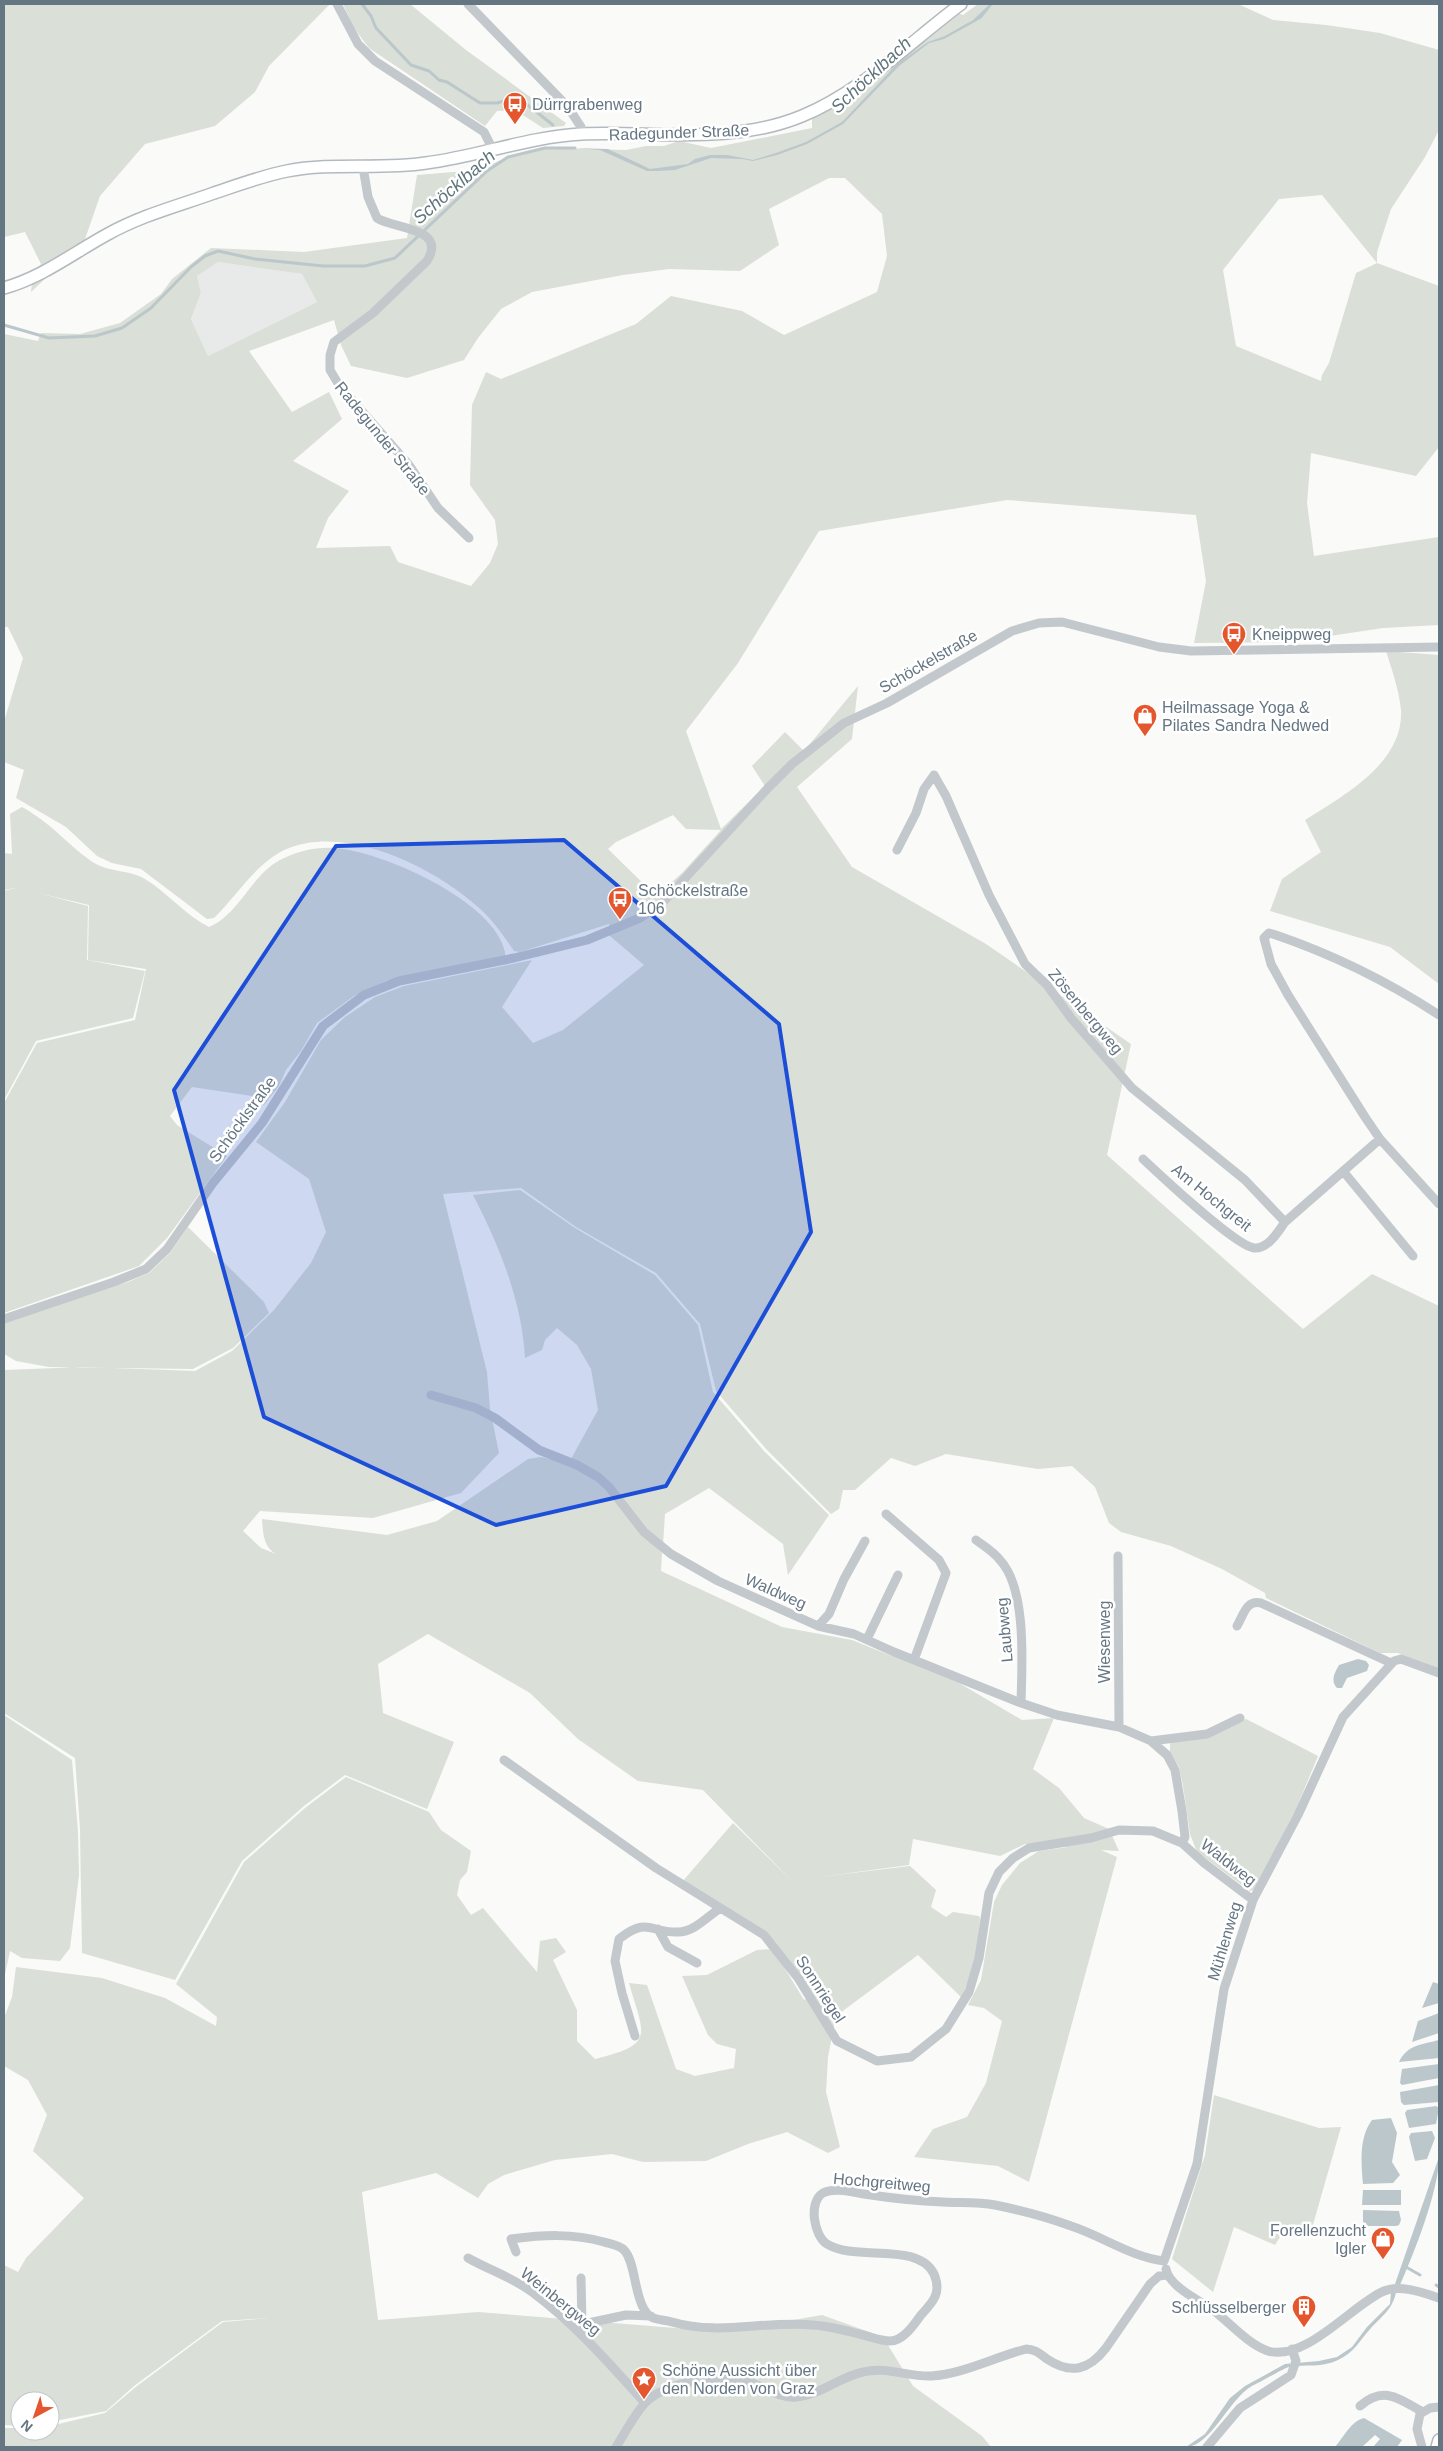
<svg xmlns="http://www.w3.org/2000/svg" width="1443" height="2451" font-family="Arial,sans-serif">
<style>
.built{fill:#e8e9e9}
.green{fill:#dadfd7;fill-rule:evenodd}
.water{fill:#bbc7cb}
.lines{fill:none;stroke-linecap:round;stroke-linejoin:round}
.stream{stroke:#bbc7cb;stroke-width:3}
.secondary-casing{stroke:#b3babf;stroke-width:14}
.street{stroke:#c3c8cc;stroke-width:9}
.secondary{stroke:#fff;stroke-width:11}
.marked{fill:#1d4ed8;fill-opacity:0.2;stroke:#1d4ed8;stroke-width:4;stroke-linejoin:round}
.labels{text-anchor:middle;stroke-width:5;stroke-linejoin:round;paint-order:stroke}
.poi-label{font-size:16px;fill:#657683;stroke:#fff;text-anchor:start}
.street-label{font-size:16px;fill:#657683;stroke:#fff}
.water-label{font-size:18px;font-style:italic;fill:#60757c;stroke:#fff}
</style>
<rect width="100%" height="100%" fill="#fafaf8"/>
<!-- built -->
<path class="built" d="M 218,262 L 302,274 L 317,302 L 208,356 L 191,319 L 201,293 L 197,276 Z"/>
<!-- green -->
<path class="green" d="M 4,4 L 330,4 L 269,66 L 255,92 L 215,126 L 145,144 L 100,196 L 84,242 L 31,292 L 33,273 L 41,264 L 25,232 L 4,237 Z
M 343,4 L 410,4 L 466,50 L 566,123 L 564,126 L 543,128 L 515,110 L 497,111 L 485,126 L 369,48 L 354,28 Z
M 978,4 L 990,4 L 980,16 L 969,22 L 982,18 L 993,4 L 1238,4 L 1273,20 L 1326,25 L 1380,33 L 1439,50 L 1439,130 L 1425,157 L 1391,209 L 1377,252 L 1377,263 L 1439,286 L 1439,447 L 1416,476 L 1311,453 L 1307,503 L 1314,556 L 1439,537 L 1439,625 L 1383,628 L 1290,642 L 1194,643 L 1206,581 L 1196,515 L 1007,500 L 819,531 L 738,663 L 686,731 L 721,829 L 765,786 L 752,766 L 785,732 L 804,751 L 858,686 L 852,739 L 797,787 L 852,867 L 986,944 L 1131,1044 L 1107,1155 L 1303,1329 L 1372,1274 L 1439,1306 L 1439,1669 L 1398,1653 L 1380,1653 L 1266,1598 L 1265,1593 L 1222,1569 L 1171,1546 L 1121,1532 L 1109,1523 L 1095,1487 L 1072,1466 L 1038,1469 L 946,1454 L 915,1466 L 891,1458 L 855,1490 L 843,1490 L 839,1509 L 831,1514 L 767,1450 L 716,1391 L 700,1324 L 656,1273 L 576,1227 L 521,1188 L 443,1194 L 487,1372 L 490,1409 L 499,1453 L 461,1493 L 373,1518 L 260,1511 L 243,1531 L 261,1548 L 276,1554 C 263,1547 263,1532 262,1519 L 387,1535 L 437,1521 L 528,1459 L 541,1457 L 560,1461 L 598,1480 L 662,1553 L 661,1571 L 782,1627 L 852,1640 L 959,1683 L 1022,1720 L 1054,1718 L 1033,1769 L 1059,1788 L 1084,1818 L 1109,1829 L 1119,1851 L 1101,1850 L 1117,1857 L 1029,2182 L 998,2166 L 914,2157 L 933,2129 L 967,2117 L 986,2083 L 1002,2021 L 984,2008 L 968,2005 L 981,1980 L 994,1902 L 1002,1885 L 1020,1863 L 1039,1851 L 1068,1847 L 1025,1844 L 1000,1856 L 913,1839 L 909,1865 L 819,1877 L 910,1866 L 936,1890 L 931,1907 L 946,1917 L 953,1912 L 979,1916 L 980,1919 L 976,1956 L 962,1998 L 918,1955 L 836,2016 L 828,2057 L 826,2092 L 840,2147 L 828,2153 L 787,2132 L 748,2144 L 706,2161 L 643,2162 L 612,2154 L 555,2160 L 504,2175 L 488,2184 L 478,2198 L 436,2173 L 362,2192 L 378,2320 L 478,2312 L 725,2332 L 822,2315 L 883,2337 L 913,2386 L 982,2436 L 991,2447 L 4,2447 L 4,2428 L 20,2428 L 20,2431 L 50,2431 L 50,2426 L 105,2413 L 137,2386 L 223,2322 L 269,2318 L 222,2321 L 134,2386 L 106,2411 L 50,2422 L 50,2401 L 20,2401 L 20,2426 L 4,2425 L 4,2265 L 18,2272 L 26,2258 L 84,2198 L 33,2151 L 47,2115 L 28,2080 L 4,2066 L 4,2018 L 12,1997 L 16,1967 L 102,1978 L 165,1998 L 216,2026 L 217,2017 L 176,1984 L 244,1862 L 305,1808 L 346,1777 L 429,1812 L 441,1830 L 471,1851 L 467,1872 L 460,1880 L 457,1895 L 471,1915 L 483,1908 L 537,1972 L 540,1941 L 556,1938 L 566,1952 L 553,1960 L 577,2010 L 577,2041 L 595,2059 C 656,2044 644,2036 629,1983 L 647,1985 L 676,2069 L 695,2076 L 734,2068 L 736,2049 L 717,2044 L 708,2035 L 682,1976 L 707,1975 L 757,1950 L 773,1949 L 804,2000 L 811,1996 L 776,1943 L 765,1932 L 682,1882 L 733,1823 L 791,1880 L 703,1790 L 638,1781 L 578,1739 L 530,1693 L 428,1634 L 378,1664 L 383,1713 L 454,1742 L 427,1809 L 345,1775 L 304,1806 L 242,1861 L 175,1980 L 82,1953 L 80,1829 L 75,1758 L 4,1713 L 4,1370 L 84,1367 L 195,1371 L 232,1351 L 274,1310 L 311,1263 L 326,1232 L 309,1179 L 256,1142 L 285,1102 L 321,1040 L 345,1017 L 375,997 L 404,986 L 532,960 L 502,1007 L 533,1043 L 563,1030 L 644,965 L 610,936 L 609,924 L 520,952 L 514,951 C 503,935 493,920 478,907 C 433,867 349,825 289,848 C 258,860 237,896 214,918 L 207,919 L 141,869 L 112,863 L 97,856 L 66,827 L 16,798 L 24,770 L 4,762 L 4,722 L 23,658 L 8,627 L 4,627 L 4,334 L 38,341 L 41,333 L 80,334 L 120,323 L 161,294 L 172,279 L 211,248 L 304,252 L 407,238 L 417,175 L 478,170 L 508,157 L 545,148 L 626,150 L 646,146 L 664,146 L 679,141 L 711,148 L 812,128 L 812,117 L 958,13 L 963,15 ZM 829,178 L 845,178 L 882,214 L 887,256 L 877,292 L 784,335 L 742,311 L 671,296 L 636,324 L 501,379 L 486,372 L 472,405 L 470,485 L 495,520 L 498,544 L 490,563 L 471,586 L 398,562 L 390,546 L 316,548 L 328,518 L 349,491 L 293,461 L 342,419 L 329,392 L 292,412 L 249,351 L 334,320 L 341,345 L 351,366 L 407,378 L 464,360 L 478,338 L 501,309 L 532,292 L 623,275 L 669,269 L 740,271 L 779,245 L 769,209 ZM 1322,195 L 1377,263 L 1356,273 L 1329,363 L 1322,375 L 1321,381 L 1236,346 L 1223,270 L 1279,199 ZM 218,262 L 302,274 L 317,302 L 208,356 L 191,319 L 201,293 L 197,276 ZM 673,815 L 686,829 L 721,830 L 682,873 L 656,896 L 608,849 L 616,842 Z
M 1386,651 L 1439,655 L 1439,984 L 1390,947 L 1270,911 L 1282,879 L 1321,852 L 1305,820 C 1343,796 1404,763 1401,710 C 1399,690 1392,670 1386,651 Z
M 22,807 C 51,823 66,843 91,861 C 108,873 128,869 145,879 C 168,893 185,915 209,927 C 241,913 252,872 284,858 C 299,851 316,847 333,848 C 380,850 495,901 505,952 L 505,956 L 386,981 L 354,996 L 317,1023 L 301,1051 L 286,1070 L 279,1086 L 264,1105 L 252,1096 L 192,1087 L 170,1116 L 177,1125 L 227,1156 L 167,1238 L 139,1266 L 4,1313 L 4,1103 L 37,1043 L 135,1020 L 146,969 L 88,960 L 89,905 L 38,893 L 88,906 L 87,960 L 145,971 L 133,1018 L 36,1041 L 4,1100 L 4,891 L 15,888 L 4,890 L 4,853 L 12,854 L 10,814 Z
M 520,1190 L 575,1228 L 655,1275 L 698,1325 L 713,1392 L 764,1451 L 829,1515 L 788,1575 L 783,1544 L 709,1488 L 665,1514 L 663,1545 L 639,1524 L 624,1503 L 571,1459 L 598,1410 L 591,1369 L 577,1345 L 557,1328 L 545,1340 L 542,1350 L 525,1358 C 522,1301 499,1245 473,1195 Z
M 188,1227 L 264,1302 L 269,1313 L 233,1348 L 193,1369 L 49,1367 L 16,1361 L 4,1354 L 4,1323 L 128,1282 L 149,1273 L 170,1253 Z
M 4,1715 L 72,1760 L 78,1832 L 79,1875 L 70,1948 L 60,1961 L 22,1958 L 10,1951 L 4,1979 Z
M 1246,1719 L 1318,1756 L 1296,1809 L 1254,1890 L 1250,1891 L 1197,1852 L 1190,1834 L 1183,1786 L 1179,1767 L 1170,1753 L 1170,1741 L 1207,1738 Z
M 1214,2095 L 1319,2128 L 1341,2127 L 1310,2235 L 1287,2226 L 1275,2245 L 1234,2227 L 1213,2292 L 1172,2259 L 1205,2155 Z"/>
<!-- water -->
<path class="water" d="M 990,4 L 993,4 L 982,18 L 944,39 L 929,43 L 899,66 L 843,124 L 807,144 L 777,155 L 753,161 L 742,159 L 711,158 L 675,170 L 658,171 L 647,171 L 600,150 L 572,148 L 608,149 L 650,169 L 688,164 L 695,159 L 710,155 L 727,155 L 753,160 L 776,153 L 806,142 L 842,122 L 898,63 L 928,42 L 945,36 L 973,20 Z
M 1358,1659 L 1366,1661 L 1369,1665 L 1367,1671 L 1347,1678 L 1342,1688 L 1337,1688 C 1330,1681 1335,1672 1339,1665 Z
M 1433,1982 L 1439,1984 L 1439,2003 L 1422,2008 Z
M 1439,2013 L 1439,2033 L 1412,2042 L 1418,2021 Z
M 1439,2040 L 1439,2058 L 1399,2062 C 1408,2044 1421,2045 1439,2040 Z
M 1439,2064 L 1439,2078 L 1402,2085 L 1400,2083 L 1402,2069 Z
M 1439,2085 L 1439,2102 L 1404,2105 L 1401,2102 L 1400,2092 Z
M 1436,2106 L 1439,2108 L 1436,2124 L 1409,2128 L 1405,2113 L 1407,2110 Z
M 1391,2118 L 1397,2133 L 1392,2162 L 1400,2175 L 1393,2183 L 1363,2184 C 1361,2163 1359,2137 1372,2120 Z
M 1432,2131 L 1435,2138 L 1427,2159 L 1415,2161 L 1409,2137 L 1411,2133 Z
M 1439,2157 C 1439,2191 1414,2253 1400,2285 L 1395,2284 Z
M 1363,2190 L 1401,2190 L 1401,2205 L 1362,2205 Z
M 1363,2210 L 1399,2211 L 1401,2220 L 1399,2225 L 1396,2226 L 1366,2226 L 1363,2222 Z
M 1391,2292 L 1396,2292 C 1393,2309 1382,2316 1371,2328 C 1360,2340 1354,2353 1338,2360 C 1322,2368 1306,2364 1289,2367 C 1286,2367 1257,2384 1252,2386 C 1229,2399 1210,2447 1186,2447 L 1205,2434 L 1230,2398 L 1245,2386 L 1285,2364 L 1319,2361 L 1337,2357 L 1352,2347 L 1367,2327 L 1390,2304 Z
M 1364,2418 L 1402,2440 L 1397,2447 L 1373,2447 L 1380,2439 L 1375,2435 L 1362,2447 L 1335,2447 C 1343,2438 1351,2421 1364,2418 Z"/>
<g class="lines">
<!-- stream -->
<path class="stream" d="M 362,4 L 371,16 L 376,28 L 411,65 L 429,71 L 439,80 L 447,82 L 480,103 L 497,103 L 511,99 L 525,103 L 553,125
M 4,325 L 49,338 L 95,336 L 122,328 L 151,308 L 191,267 L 205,256 L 218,251 L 255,259 L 323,266 L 365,266 L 395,258 L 487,171 L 508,157 L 545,148 L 575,148
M 1406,2267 L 1420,2275
M 1436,2285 L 1439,2287"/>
<defs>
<path id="secondary" d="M 4,288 C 43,277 73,253 108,234 C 142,215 178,206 214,193 C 238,185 262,176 287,171 C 333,162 380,170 426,163 C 480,156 527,137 582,134 C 655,131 732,145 802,116 C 861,92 910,42 961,4
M 1437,2447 L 1439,2440"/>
</defs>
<!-- secondary casing -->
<use href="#secondary" class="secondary-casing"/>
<!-- street -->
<path class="street" d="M 337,4 L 358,44 L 375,61 L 484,132 L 492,148
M 468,4 L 568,107 L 581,127 L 583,134
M 363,167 L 368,197 L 377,218 C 393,229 448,227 427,261 L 373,313 L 334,342 L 330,355 L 330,370 L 339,385 L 409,465 L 438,508 L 469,538
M 897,850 L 916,813 L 924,789 L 934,775 L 946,796 L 989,895 L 1025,964 L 1047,985 L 1071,1018 L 1132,1088 L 1245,1180 L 1285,1222 L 1380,1139
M 1439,1015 C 1387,981 1332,954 1273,934 L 1269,933 L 1264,938 L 1271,964 L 1288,995 L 1365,1117 L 1380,1139 L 1439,1204
M 1143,1159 C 1160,1175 1236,1246 1254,1248 C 1268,1249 1278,1232 1285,1222
M 1343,1171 L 1413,1256
M 4,1319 L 114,1282 L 146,1269 L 167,1249 L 213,1183 L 262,1123 L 323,1026 L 364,995 L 399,981 L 514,958 L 587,940 L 640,918 L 665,900 L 768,788 L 792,764 L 844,723 L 887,703 L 1012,631 L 1039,623 L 1062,622 L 1159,647 L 1191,651 L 1439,647
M 431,1395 L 476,1408 L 495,1418 L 539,1450 L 577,1465 L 598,1477 L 609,1487 L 644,1532 L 671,1554 L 718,1581 L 818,1626 L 854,1634 L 894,1652 L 1021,1703 L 1057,1715 L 1119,1727 L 1151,1741 L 1167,1755 L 1175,1770 L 1182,1811 L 1185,1837 L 1182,1843 L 1204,1863 L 1253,1900
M 886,1514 L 939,1560 L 946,1573 L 914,1660
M 976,1540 C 984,1546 994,1552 1000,1560 C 1027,1589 1022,1664 1021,1703
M 1118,1556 L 1119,1727
M 818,1626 L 829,1614 L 844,1579 L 865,1541
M 1237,1626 C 1244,1614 1246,1600 1261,1603 L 1391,1663
M 867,1639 L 898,1575
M 1151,1741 L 1207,1734 L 1240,1718
M 504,1760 L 656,1868 L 764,1935 L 798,1978 L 837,2041 L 877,2061 L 911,2057 L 946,2029 L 969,1992 L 979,1958 L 989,1893 L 999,1872 L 1013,1858 L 1029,1848 L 1091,1838 L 1119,1830 L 1153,1831 L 1182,1843
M 658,1929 L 668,1947 L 697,1963
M 635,2036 L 622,1993 L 615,1961 L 619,1939 C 648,1916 650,1933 678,1932 C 694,1932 707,1917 719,1909
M 516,2252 L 511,2239 C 543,2235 572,2233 604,2242 C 610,2244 619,2245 624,2250 C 632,2258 634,2278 637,2289 C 639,2298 643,2312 651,2317 C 657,2320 665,2320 672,2322 C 720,2336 764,2320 813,2325 C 828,2326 844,2330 859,2334 C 869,2336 880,2341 890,2341 C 903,2341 914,2325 921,2315 C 933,2302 942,2293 934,2274 C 918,2241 855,2262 827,2244 C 814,2236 808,2202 823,2193 C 835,2187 852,2192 864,2194 C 890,2198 916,2201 943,2202 C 960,2203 978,2202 995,2205 C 1020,2210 1047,2217 1071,2226 C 1102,2236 1131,2257 1164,2261
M 468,2258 C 489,2270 512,2277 532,2292 C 575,2324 610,2364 645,2403
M 1164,2261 L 1197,2164 L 1224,1989 L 1253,1900 L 1298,1815 L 1343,1717 L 1394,1661 L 1401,1659 L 1439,1673
M 1166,2269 C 1169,2286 1197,2299 1210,2308 C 1229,2321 1247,2344 1268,2351 C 1306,2362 1353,2304 1384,2291 C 1400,2284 1424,2293 1439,2298
M 581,2278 L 582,2325
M 582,2335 L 582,2325 L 588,2323 L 626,2315 L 651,2316
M 1360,2406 C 1384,2385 1399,2399 1423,2412
M 616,2447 C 625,2433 634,2415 645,2403 C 665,2382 719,2374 746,2381 C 762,2385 780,2399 796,2397 C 821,2395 839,2377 863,2372 C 886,2366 908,2377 931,2376 C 963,2374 995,2357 1026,2349 C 1035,2349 1040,2354 1047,2359 C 1071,2375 1089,2370 1106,2348 L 1150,2284 L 1159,2276 L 1167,2275
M 1207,2447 L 1240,2408 L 1291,2375 L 1296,2361 L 1292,2349
M 1422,2447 L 1417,2429 L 1420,2414 L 1430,2408 L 1439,2407"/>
<!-- secondary -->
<use href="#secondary" class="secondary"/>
</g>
<!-- marked area -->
<path class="marked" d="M 564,840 L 779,1024 L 811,1232 L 666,1486 L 496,1525 L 264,1417 L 174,1090 L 336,846 Z"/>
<!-- icons -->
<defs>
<symbol id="bus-pin" viewBox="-11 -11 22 30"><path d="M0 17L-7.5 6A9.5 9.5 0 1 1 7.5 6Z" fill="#e4572e" stroke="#fff"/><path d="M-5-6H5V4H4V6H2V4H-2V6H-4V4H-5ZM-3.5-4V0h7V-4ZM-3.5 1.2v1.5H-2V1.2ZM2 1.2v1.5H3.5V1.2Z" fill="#fff"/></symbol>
<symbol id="shop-pin" viewBox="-11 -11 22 30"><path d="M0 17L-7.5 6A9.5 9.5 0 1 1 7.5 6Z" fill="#e4572e" stroke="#fff"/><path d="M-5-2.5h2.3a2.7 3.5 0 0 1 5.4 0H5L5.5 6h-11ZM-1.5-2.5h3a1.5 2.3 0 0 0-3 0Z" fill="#fff"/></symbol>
<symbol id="building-pin" viewBox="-11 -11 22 30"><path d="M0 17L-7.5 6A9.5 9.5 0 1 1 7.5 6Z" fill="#e4572e" stroke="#fff"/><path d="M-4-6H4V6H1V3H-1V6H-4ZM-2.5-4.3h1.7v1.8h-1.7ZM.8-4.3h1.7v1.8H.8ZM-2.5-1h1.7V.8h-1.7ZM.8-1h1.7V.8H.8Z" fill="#fff"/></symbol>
<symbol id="sight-pin" viewBox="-11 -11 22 30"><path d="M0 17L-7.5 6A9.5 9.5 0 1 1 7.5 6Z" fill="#e4572e" stroke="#fff"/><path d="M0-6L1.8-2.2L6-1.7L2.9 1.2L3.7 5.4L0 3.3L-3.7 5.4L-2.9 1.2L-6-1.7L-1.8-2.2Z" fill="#fff"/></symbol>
</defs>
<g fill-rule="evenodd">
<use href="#bus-pin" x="501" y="90" width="28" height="38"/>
<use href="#bus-pin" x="1220" y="620" width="28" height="38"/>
<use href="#shop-pin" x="1131" y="702" width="28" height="38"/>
<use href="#bus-pin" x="606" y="885" width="28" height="38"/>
<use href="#shop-pin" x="1369" y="2225" width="28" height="38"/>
<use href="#building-pin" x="1290" y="2293" width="28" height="38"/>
<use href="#sight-pin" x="630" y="2365" width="28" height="38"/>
</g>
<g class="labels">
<!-- poi labels -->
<g class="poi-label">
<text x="532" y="110">Dürrgrabenweg</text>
<text x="1252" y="640">Kneippweg</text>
<text x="1162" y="713">Heilmassage Yoga &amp;<tspan x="1162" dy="18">Pilates Sandra Nedwed</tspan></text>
<text x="638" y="896">Schöckelstraße<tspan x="638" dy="18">106</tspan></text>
<text x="1366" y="2236" text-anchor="end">Forellenzucht<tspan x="1366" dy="18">Igler</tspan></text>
<text x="1286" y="2313" text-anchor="end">Schlüsselberger</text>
<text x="662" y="2376">Schöne Aussicht über<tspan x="662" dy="18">den Norden von Graz</tspan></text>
</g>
<!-- street labels -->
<g class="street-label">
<text transform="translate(679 132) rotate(-2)" y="6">Radegunder Straße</text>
<text transform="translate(383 438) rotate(51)" y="6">Radegunder Straße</text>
<text transform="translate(928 661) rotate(-30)" y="6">Schöckelstraße</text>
<text transform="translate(1086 1011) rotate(50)" y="6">Zösenbergweg</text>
<text transform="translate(242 1119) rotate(-54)" y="6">Schöcklstraße</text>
<text transform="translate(1212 1197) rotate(39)" y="6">Am Hochgreit</text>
<text transform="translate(776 1591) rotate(24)" y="6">Waldweg</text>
<text transform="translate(1004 1630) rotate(-95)" y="6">Laubweg</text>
<text transform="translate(1104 1642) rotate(-90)" y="6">Wiesenweg</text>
<text transform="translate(1229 1862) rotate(38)" y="6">Waldweg</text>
<text transform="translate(1224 1941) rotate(-73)" y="6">Mühlenweg</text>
<text transform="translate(821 1989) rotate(57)" y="6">Sonnriegel</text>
<text transform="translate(882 2182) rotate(5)" y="6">Hochgreitweg</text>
<text transform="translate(561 2301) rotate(39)" y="6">Weinbergweg</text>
</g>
<!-- water labels -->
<g class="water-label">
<text transform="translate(871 75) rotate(-43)" y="6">Schöcklbach</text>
<text transform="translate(454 187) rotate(-41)" y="6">Schöcklbach</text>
</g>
</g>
<!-- border -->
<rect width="1443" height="2451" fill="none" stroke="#657683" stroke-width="10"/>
<!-- north arrow -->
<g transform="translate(35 2416) rotate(220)"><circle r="24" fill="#ffffff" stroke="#c1c8cd"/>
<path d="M0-4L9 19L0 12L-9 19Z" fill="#e4572e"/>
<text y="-8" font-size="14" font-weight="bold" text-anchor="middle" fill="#657683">N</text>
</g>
</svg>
